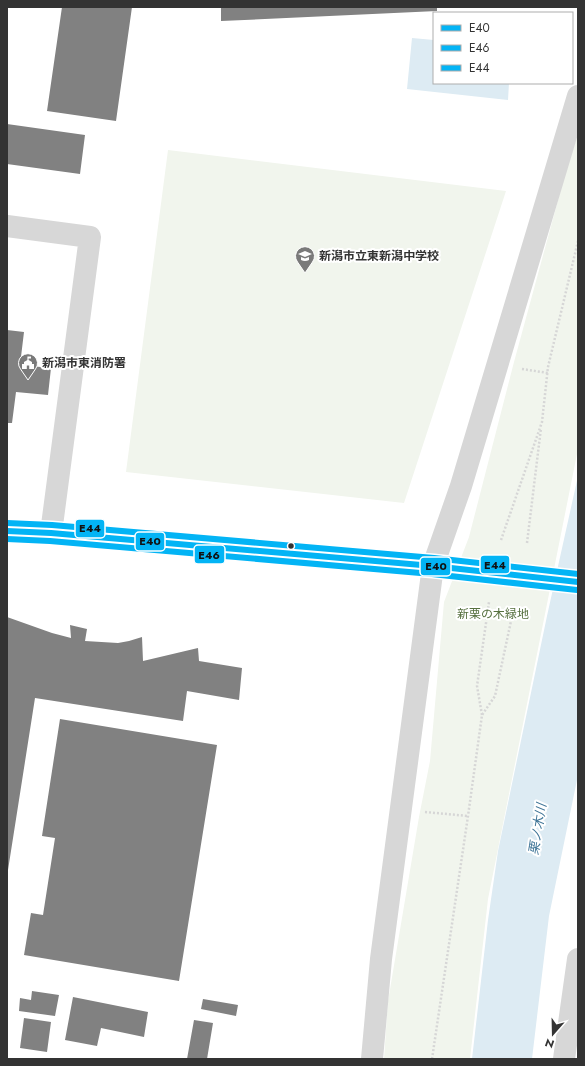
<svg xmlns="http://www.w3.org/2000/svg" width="585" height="1066" font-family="Jost,'Noto Sans JP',sans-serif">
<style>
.green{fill:#f1f5ed}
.water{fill:#ddebf3}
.building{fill:#818181}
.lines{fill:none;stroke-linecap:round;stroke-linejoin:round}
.path{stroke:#d6d6d6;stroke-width:2.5;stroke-dasharray:2 2;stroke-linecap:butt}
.minor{stroke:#d7d7d7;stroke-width:22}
.major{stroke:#cacaca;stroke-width:22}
.bus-1-casing{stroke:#fff;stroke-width:9}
.bus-2-casing{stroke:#fff;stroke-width:9}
.bus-3-casing{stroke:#fff;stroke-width:9}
.bus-1{stroke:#03b4f5;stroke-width:6}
.bus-2{stroke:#03b4f5;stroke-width:6}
.bus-3{stroke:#03b4f5;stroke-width:6}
.bus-dot{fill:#333;stroke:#fff;stroke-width:1.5}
.labels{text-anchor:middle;stroke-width:4;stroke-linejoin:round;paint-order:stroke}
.poi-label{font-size:12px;font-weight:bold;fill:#333;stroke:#fff;text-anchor:start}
.park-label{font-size:12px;fill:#56703f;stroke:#fff}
.water-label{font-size:13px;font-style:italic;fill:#3f7597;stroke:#fff}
.line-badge{stroke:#fff;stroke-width:1.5}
.pale-badge-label{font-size:11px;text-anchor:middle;font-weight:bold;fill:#111}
</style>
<rect width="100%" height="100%" fill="#fff"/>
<!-- green -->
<path class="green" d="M 578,134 L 578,449 L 488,899 L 470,1059 L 384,1059 L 388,1001 L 419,817 L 430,761 L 444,602 L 469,537 L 514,362 L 566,171 Z
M 168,150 L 506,191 L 404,503 L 126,472 Z"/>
<!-- water -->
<path class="water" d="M 412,38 L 434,40 L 434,83 L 509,83 L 508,100 L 407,89 Z
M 578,476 L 578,775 L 549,916 L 532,1059 L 472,1059 L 488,920 L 498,851 L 547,616 Z"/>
<!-- building -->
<path class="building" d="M 62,7 L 132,7 L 116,121 L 47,111 Z
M 221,7 L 437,7 L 437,11 L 221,21 Z
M 7,124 L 85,135 L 80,174 L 7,164 Z
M 7,330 L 24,332 L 20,365 L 51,368 L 48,395 L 16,392 L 12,423 L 7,423 Z
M 7,617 L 52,633 L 71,638 L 70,625 L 87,629 L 85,641 L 118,643 L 129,641 L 142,637 L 143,661 L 198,648 L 199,661 L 242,668 L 239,700 L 187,691 L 183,721 L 35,698 L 8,870 L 7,870 Z
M 60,719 L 217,745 L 179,981 L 24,955 L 31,913 L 43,915 L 55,838 L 42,836 Z
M 32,991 L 59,995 L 55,1016 L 19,1011 L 20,998 L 31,1000 Z
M 73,997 L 148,1012 L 144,1037 L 101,1028 L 97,1046 L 65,1040 Z
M 203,999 L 238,1005 L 236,1016 L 201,1009 Z
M 24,1018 L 51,1022 L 47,1052 L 20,1048 Z
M 194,1020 L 213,1023 L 207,1059 L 187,1059 Z"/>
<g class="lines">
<!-- path -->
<path class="path" d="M 522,369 L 548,373
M 501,540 L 542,422 L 548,367 L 578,241
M 527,543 L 541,428
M 482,715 L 477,686 L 489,602
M 425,812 L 468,816
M 432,1059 L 468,816 L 482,715 L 495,696 L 514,607"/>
<!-- minor -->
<path class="minor" d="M 7,226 L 90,237 L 51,533
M 372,1059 L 381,959 L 433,566 L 461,486 L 578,96
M 564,1059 L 578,959"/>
<!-- major -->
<path class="major" d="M 7,531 L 51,533 L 433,566 L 578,582"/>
<defs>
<path id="bus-1" d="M 7,531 L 51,533 L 433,566 L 578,582"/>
<path id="bus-2" d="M 7,539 L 50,541 L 432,574 L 577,590"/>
<path id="bus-3" d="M 7,523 L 52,525 L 434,558 L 578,574"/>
</defs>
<!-- bus-1 casing -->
<use href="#bus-1" class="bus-1-casing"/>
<!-- bus-2 casing -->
<use href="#bus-2" class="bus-2-casing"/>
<!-- bus-3 casing -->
<use href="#bus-3" class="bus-3-casing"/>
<!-- bus-1 -->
<use href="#bus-1" class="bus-1"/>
<!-- bus-2 -->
<use href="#bus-2" class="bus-2"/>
<!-- bus-3 -->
<use href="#bus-3" class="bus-3"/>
</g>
<!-- icons -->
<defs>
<symbol id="school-pin" viewBox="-11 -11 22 30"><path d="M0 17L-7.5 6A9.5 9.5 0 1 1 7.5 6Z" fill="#7a7a7a" stroke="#fff"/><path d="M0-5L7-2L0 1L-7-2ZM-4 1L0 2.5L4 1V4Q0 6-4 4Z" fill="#fff"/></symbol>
<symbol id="civic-pin" viewBox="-11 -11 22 30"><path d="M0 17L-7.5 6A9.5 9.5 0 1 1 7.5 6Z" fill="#7a7a7a" stroke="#fff"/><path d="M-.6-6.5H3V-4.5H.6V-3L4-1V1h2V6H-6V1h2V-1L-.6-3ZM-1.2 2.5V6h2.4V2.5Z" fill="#fff"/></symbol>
</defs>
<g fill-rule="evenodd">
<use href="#school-pin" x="294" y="245" width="22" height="30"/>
<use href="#civic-pin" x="17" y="352" width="22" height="30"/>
</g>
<!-- markers -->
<circle class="bus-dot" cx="291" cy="546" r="3.5"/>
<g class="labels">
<!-- poi labels -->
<g class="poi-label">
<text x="319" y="260">新潟市立東新潟中学校</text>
<text x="42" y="367">新潟市東消防署</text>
</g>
<!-- park labels -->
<g class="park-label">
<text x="493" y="618">新栗の木緑地</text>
</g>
<!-- water labels -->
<g class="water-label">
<text transform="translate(537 829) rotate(-81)" y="5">栗ノ木川</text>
</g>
</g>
<g class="line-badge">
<rect x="75" y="519" width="30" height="19" rx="4" fill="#03b4f5"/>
<rect x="135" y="532" width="30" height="19" rx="4" fill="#03b4f5"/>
<rect x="194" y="545" width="31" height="19" rx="4" fill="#03b4f5"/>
<rect x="480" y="555" width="30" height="19" rx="4" fill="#03b4f5"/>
<rect x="420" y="557" width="31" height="19" rx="4" fill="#03b4f5"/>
</g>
<g class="pale-badge-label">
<text x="90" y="532">E44</text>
<text x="150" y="545">E40</text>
<text x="209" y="559">E46</text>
<text x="495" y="569">E44</text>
<text x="436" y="570">E40</text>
</g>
<!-- border -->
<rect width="585" height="1066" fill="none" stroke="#333333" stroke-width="16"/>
<!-- legend -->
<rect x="433" y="12" width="140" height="72" fill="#ffffff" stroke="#adadad"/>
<rect x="441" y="25" width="20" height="6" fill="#03b4f5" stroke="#adadad"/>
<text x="469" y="32" font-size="12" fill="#333333">E40</text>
<rect x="441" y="45" width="20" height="6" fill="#03b4f5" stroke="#adadad"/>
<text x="469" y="52" font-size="12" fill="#333333">E46</text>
<rect x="441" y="65" width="20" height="6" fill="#03b4f5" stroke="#adadad"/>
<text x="469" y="72" font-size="12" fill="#333333">E44</text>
<!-- north arrow -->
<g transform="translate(553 1034) rotate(200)" stroke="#ffffff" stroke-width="3" paint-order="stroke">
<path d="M0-3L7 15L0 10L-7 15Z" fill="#333333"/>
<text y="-6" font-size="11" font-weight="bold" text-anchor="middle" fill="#333333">N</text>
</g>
</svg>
